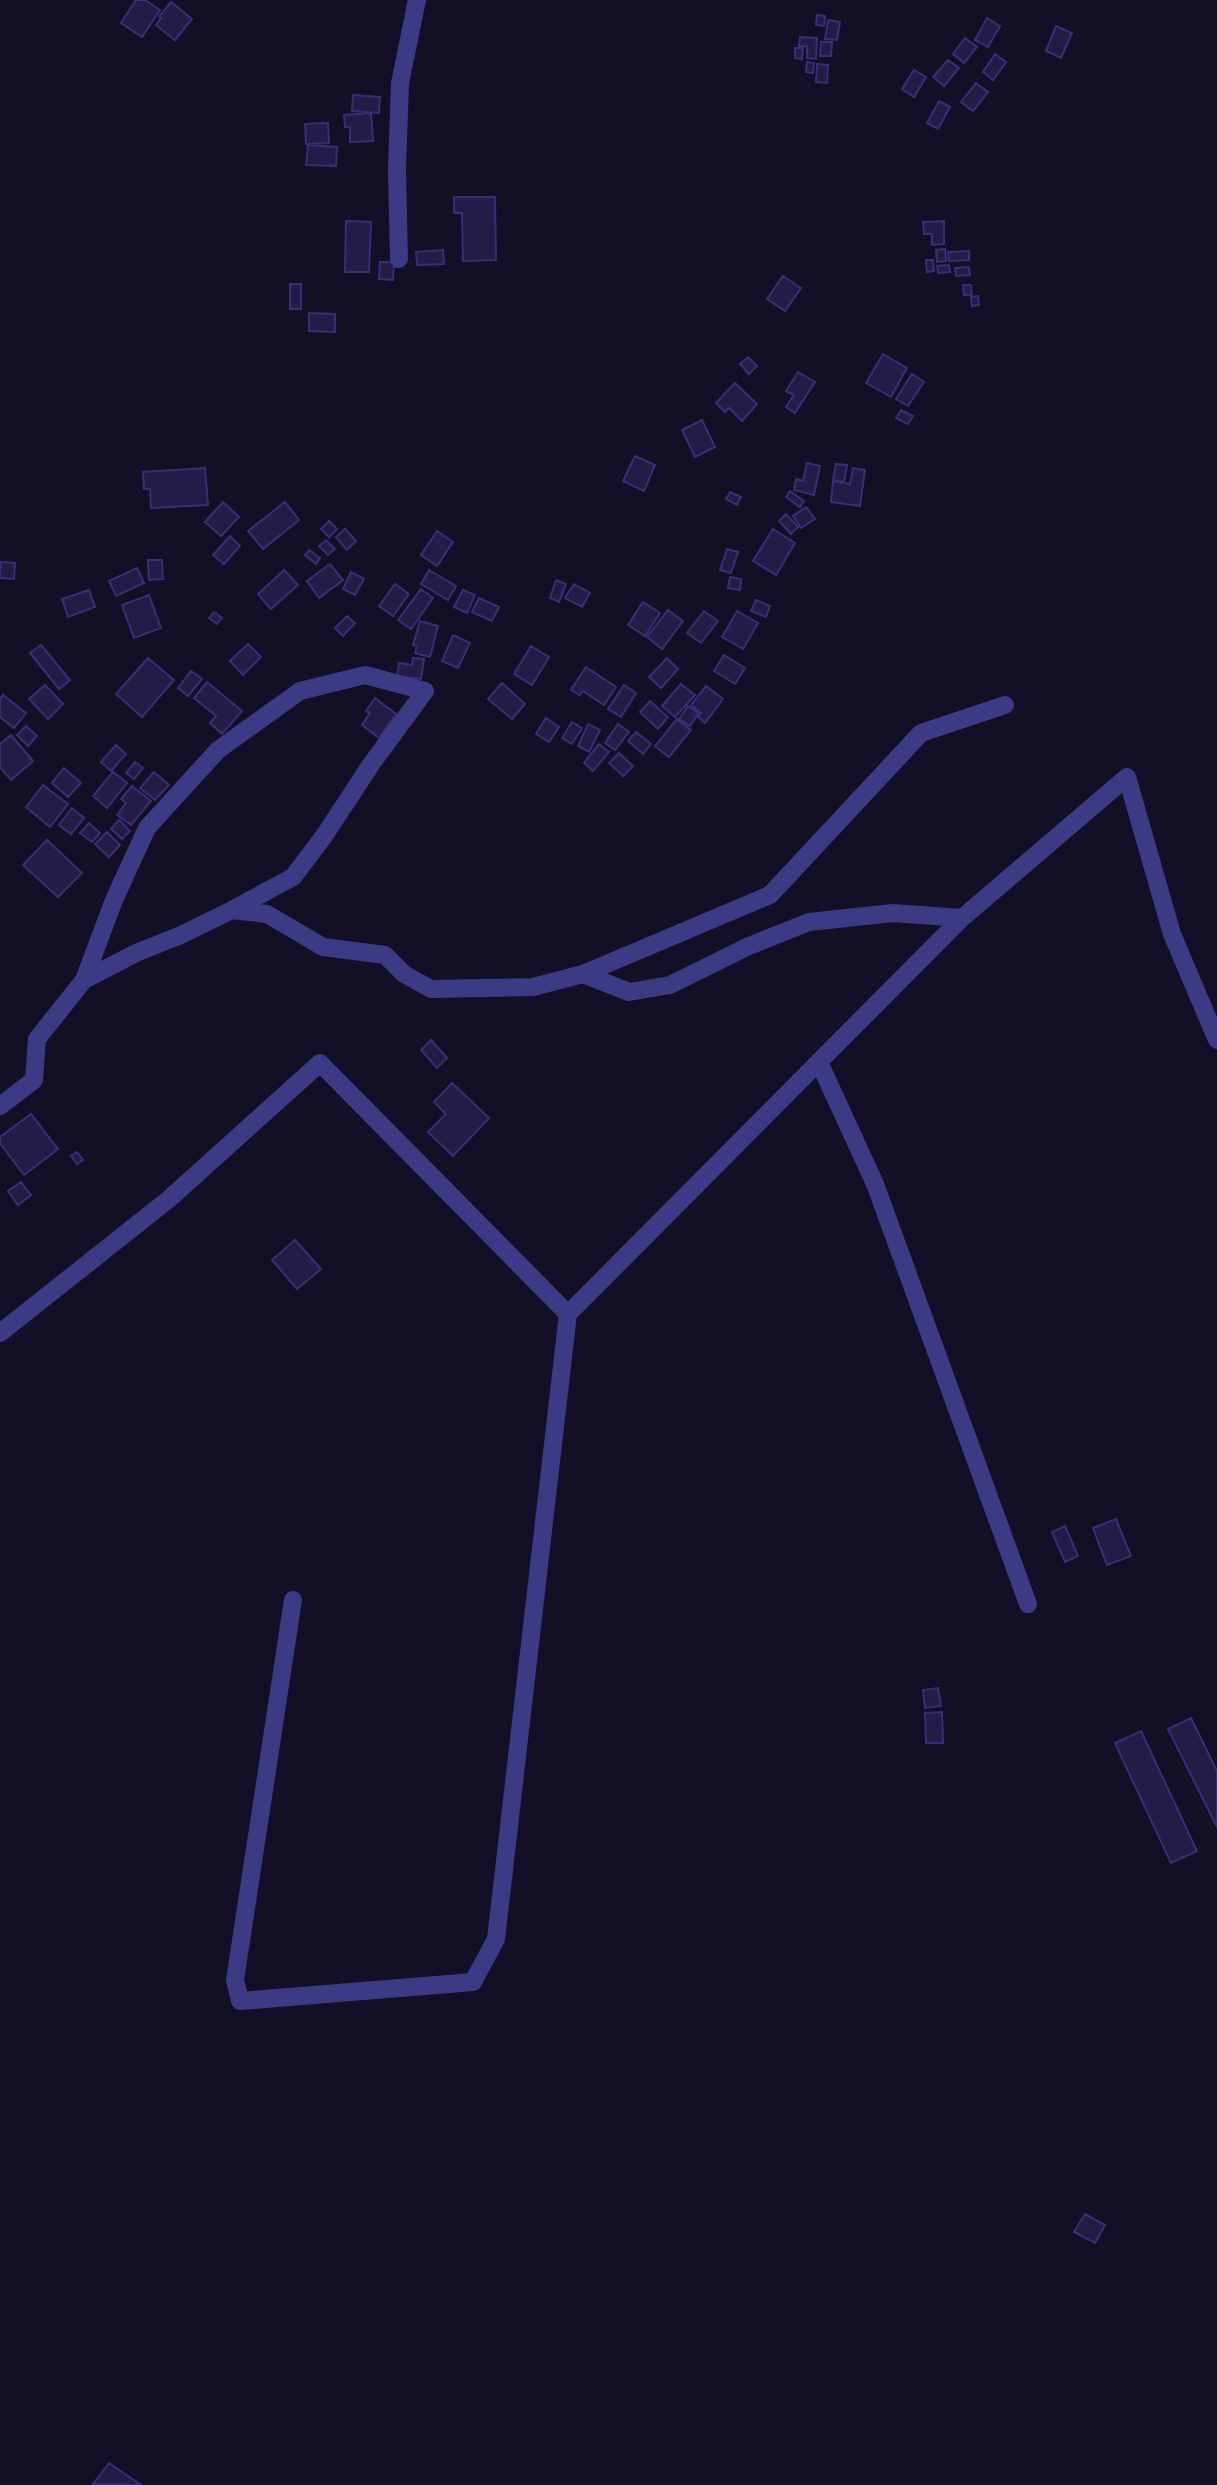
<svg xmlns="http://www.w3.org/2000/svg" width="1217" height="2485" font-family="'DM Sans',sans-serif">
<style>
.building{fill:#241b47;stroke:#3b2d73;stroke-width:2}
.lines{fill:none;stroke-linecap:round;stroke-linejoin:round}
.minor{stroke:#3d3a85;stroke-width:18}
</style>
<rect width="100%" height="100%" fill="#130f26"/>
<!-- building -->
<path class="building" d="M 136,0 L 145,0 L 160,10 L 142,37 L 121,23 Z
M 171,2 L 192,19 L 175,40 L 156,25 L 161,18 L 159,17 Z
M 817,15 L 825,16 L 824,26 L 816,25 Z
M 987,18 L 1000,26 L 988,47 L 975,40 Z
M 828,20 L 840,22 L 837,40 L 825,39 Z
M 1056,26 L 1072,33 L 1061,58 L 1046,51 Z
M 800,37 L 817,38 L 816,59 L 807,58 L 807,46 L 799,46 Z
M 965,38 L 977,47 L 964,63 L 953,54 Z
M 821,42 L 832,42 L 831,56 L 820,56 Z
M 795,48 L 803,48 L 802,59 L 795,58 Z
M 995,54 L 1006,62 L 993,80 L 983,72 Z
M 948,60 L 959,68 L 944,86 L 933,77 Z
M 807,62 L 814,63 L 813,73 L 806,72 Z
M 817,64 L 828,65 L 827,83 L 816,82 Z
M 914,70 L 926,77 L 914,97 L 902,89 Z
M 976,83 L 988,92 L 973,111 L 961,102 Z
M 353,95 L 380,97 L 379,113 L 352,111 Z
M 939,101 L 950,107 L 938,129 L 927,123 Z
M 371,113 L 373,141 L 350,142 L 350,127 L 345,127 L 344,115 Z
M 328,123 L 329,143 L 306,144 L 305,124 Z
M 308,145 L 337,147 L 336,166 L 306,165 Z
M 454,197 L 495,197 L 496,260 L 463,261 L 462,213 L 454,213 Z
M 346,221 L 371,222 L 369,272 L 345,272 Z
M 944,221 L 944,244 L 932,245 L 932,234 L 924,234 L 923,222 Z
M 945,249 L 946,261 L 937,262 L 936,250 Z
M 443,250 L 444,264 L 417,265 L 416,252 Z
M 969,251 L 969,260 L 949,261 L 948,252 Z
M 926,260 L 933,260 L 934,271 L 927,272 Z
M 380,262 L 394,262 L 393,280 L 379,279 Z
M 949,265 L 950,272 L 938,273 L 937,266 Z
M 969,267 L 970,275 L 956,276 L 955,268 Z
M 783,276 L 801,288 L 785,311 L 767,299 Z
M 290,284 L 301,284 L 301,309 L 290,309 Z
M 963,285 L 971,285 L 972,295 L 964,295 Z
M 978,296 L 979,305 L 972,306 L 971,297 Z
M 309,313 L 335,314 L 335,332 L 309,331 Z
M 883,354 L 907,368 L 891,397 L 866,383 Z
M 748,357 L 757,366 L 749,374 L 740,364 Z
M 798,372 L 815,382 L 795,413 L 786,407 L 794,395 L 786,391 Z
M 912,374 L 924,382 L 908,406 L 896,399 Z
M 735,383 L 757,404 L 742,421 L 729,408 L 725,412 L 716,403 Z
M 901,410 L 913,416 L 908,424 L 896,418 Z
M 702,420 L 715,447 L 695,457 L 682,430 Z
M 635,456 L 655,465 L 644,491 L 623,481 Z
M 807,463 L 820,466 L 814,495 L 794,490 L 796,479 L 803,481 Z
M 836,464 L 847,465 L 844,482 L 833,480 Z
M 205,468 L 208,505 L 151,508 L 150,489 L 144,489 L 143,472 Z
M 853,468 L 865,470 L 860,506 L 831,502 L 833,481 L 850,484 Z
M 790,491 L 804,501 L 800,507 L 786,497 Z
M 730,492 L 741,497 L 737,505 L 726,499 Z
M 223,502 L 239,517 L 221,536 L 205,522 Z
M 285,502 L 299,520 L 263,549 L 248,531 Z
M 806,507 L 815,519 L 801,528 L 793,516 Z
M 786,514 L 798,527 L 791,534 L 779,521 Z
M 329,521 L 337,529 L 329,537 L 321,529 Z
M 345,529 L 356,541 L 347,550 L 336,537 Z
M 773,529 L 795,543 L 776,575 L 753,561 Z
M 437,531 L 453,542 L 437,566 L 421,555 Z
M 230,536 L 240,546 L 224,564 L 213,555 Z
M 326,540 L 335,549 L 328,555 L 319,546 Z
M 727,549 L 738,552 L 731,573 L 720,570 Z
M 309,550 L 320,558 L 316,564 L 305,555 Z
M 148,560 L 162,560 L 163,579 L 149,580 Z
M 0,562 L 15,563 L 14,579 L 0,578 Z
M 330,564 L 343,580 L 319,598 L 307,581 Z
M 137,568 L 144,583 L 116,596 L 109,581 Z
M 284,570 L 298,585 L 271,609 L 258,594 Z
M 429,570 L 456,586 L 448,600 L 421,584 Z
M 351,572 L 364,579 L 355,595 L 343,589 Z
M 730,577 L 741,579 L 740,590 L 728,588 Z
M 556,580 L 566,584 L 559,602 L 550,598 Z
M 395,584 L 409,594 L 393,616 L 379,606 Z
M 574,584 L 590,593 L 582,607 L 565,598 Z
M 421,589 L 433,598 L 411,629 L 398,620 Z
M 89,590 L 95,607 L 68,617 L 62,599 Z
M 463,590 L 475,595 L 467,613 L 454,607 Z
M 149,595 L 161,628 L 134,638 L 122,605 Z
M 479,598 L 499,607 L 492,621 L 472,612 Z
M 756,600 L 770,606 L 766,617 L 751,611 Z
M 643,602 L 660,613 L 645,636 L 628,625 Z
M 668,610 L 683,621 L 662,649 L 647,637 Z
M 704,611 L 718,621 L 701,643 L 687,633 Z
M 737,611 L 758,623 L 743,649 L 722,637 Z
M 214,612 L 222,618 L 217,624 L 209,618 Z
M 347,616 L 355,623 L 343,636 L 335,628 Z
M 420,621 L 438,626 L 430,657 L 415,653 L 417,646 L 413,645 Z
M 453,635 L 470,643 L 458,668 L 442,661 Z
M 248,644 L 261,657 L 243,675 L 230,661 Z
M 41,645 L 70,680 L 59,689 L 30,653 Z
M 531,646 L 549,657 L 532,685 L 514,674 Z
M 724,655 L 745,668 L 735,684 L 714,671 Z
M 148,658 L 174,680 L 142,717 L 116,694 Z
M 413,658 L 424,659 L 421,679 L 397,676 L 399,663 L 412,665 Z
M 667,658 L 678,669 L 661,688 L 649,677 Z
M 586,667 L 616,687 L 604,705 L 583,691 L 580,695 L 571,690 Z
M 191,671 L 202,679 L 188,696 L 178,688 Z
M 207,682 L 242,711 L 222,734 L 210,723 L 216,716 L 194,698 Z
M 502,683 L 525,704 L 512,719 L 488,699 Z
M 681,684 L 695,695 L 675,717 L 662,706 Z
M 45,685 L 63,704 L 48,719 L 29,699 Z
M 624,685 L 636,693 L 621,717 L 608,709 Z
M 706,686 L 723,699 L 705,723 L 698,717 L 701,713 L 691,705 Z
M 3,695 L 26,713 L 14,728 L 0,717 L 0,699 Z
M 375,698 L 396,714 L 379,738 L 362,725 L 370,713 L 366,711 Z
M 650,701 L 668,717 L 658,729 L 640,712 Z
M 688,706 L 699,713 L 690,726 L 679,719 Z
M 546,718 L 559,727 L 549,742 L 536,734 Z
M 677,719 L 691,730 L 669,757 L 655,746 Z
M 572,722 L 582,728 L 572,744 L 562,738 Z
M 588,724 L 600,730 L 589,752 L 578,746 Z
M 618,724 L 629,732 L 615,750 L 605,743 Z
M 26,726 L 37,736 L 28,746 L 17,735 Z
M 636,732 L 651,744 L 643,754 L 628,741 Z
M 11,735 L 33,761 L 11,780 L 0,767 L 0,744 Z
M 599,744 L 609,752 L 593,771 L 584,763 Z
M 116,745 L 126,754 L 111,771 L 101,762 Z
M 619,753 L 633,766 L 623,776 L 609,763 Z
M 135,762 L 143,768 L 134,779 L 126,773 Z
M 64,768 L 81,783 L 68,797 L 52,783 Z
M 113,772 L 127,783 L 107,808 L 93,796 Z
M 154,772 L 169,785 L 155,800 L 140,788 Z
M 43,785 L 68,804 L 50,827 L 26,807 Z
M 132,786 L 151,801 L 131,825 L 117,815 L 126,803 L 121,799 Z
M 72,808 L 84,818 L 71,834 L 59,825 Z
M 119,820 L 130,831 L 122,839 L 111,829 Z
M 89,823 L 100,833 L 92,842 L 80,833 Z
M 107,832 L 120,845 L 109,857 L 95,844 Z
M 47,840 L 82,873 L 58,897 L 23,865 Z
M 431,1040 L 447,1058 L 437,1068 L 421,1050 Z
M 452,1083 L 489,1118 L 453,1156 L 428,1132 L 446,1114 L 434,1102 Z
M 31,1114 L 58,1149 L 24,1175 L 0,1143 L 0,1137 Z
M 77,1152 L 83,1160 L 77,1164 L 71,1156 Z
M 21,1182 L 31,1195 L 18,1205 L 8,1191 Z
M 295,1240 L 321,1269 L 297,1289 L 272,1260 Z
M 1116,1519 L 1131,1556 L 1107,1565 L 1093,1528 Z
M 1065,1526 L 1078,1556 L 1065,1562 L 1052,1532 Z
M 938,1688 L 941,1706 L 925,1708 L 923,1690 Z
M 942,1712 L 943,1743 L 926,1743 L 925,1713 Z
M 1191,1718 L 1217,1771 L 1217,1827 L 1168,1729 Z
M 1141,1731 L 1197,1851 L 1171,1863 L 1115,1743 Z
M 1085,2214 L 1105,2225 L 1095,2243 L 1074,2232 Z
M 109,2463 L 141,2485 L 93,2484 Z"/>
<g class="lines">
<!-- minor -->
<path class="minor" d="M 399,259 L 397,169 L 400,83 L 417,0
M 583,974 L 770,895 L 921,733 L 1005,705
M 84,980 L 114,900 L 147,828 L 218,750 L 300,691 L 365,675 L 425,691 L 372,763 L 324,836 L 293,877 L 232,910
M 819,1062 L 875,1184 L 1028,1604
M 0,1106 L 34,1080 L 37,1039 L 84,980 L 136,953 L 181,935 L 232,910 L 267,914 L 323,947 L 385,955 L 404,974 L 431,989 L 533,987 L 583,974 L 629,992 L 670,985 L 749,946 L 809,922 L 893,913 L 962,918
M 0,1333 L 169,1199 L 320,1063 L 568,1314 L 962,918 L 1127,777 L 1172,934 L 1217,1040
M 293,1600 L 235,1980 L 240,2001 L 473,1982 L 496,1939 L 568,1314"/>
</g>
</svg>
